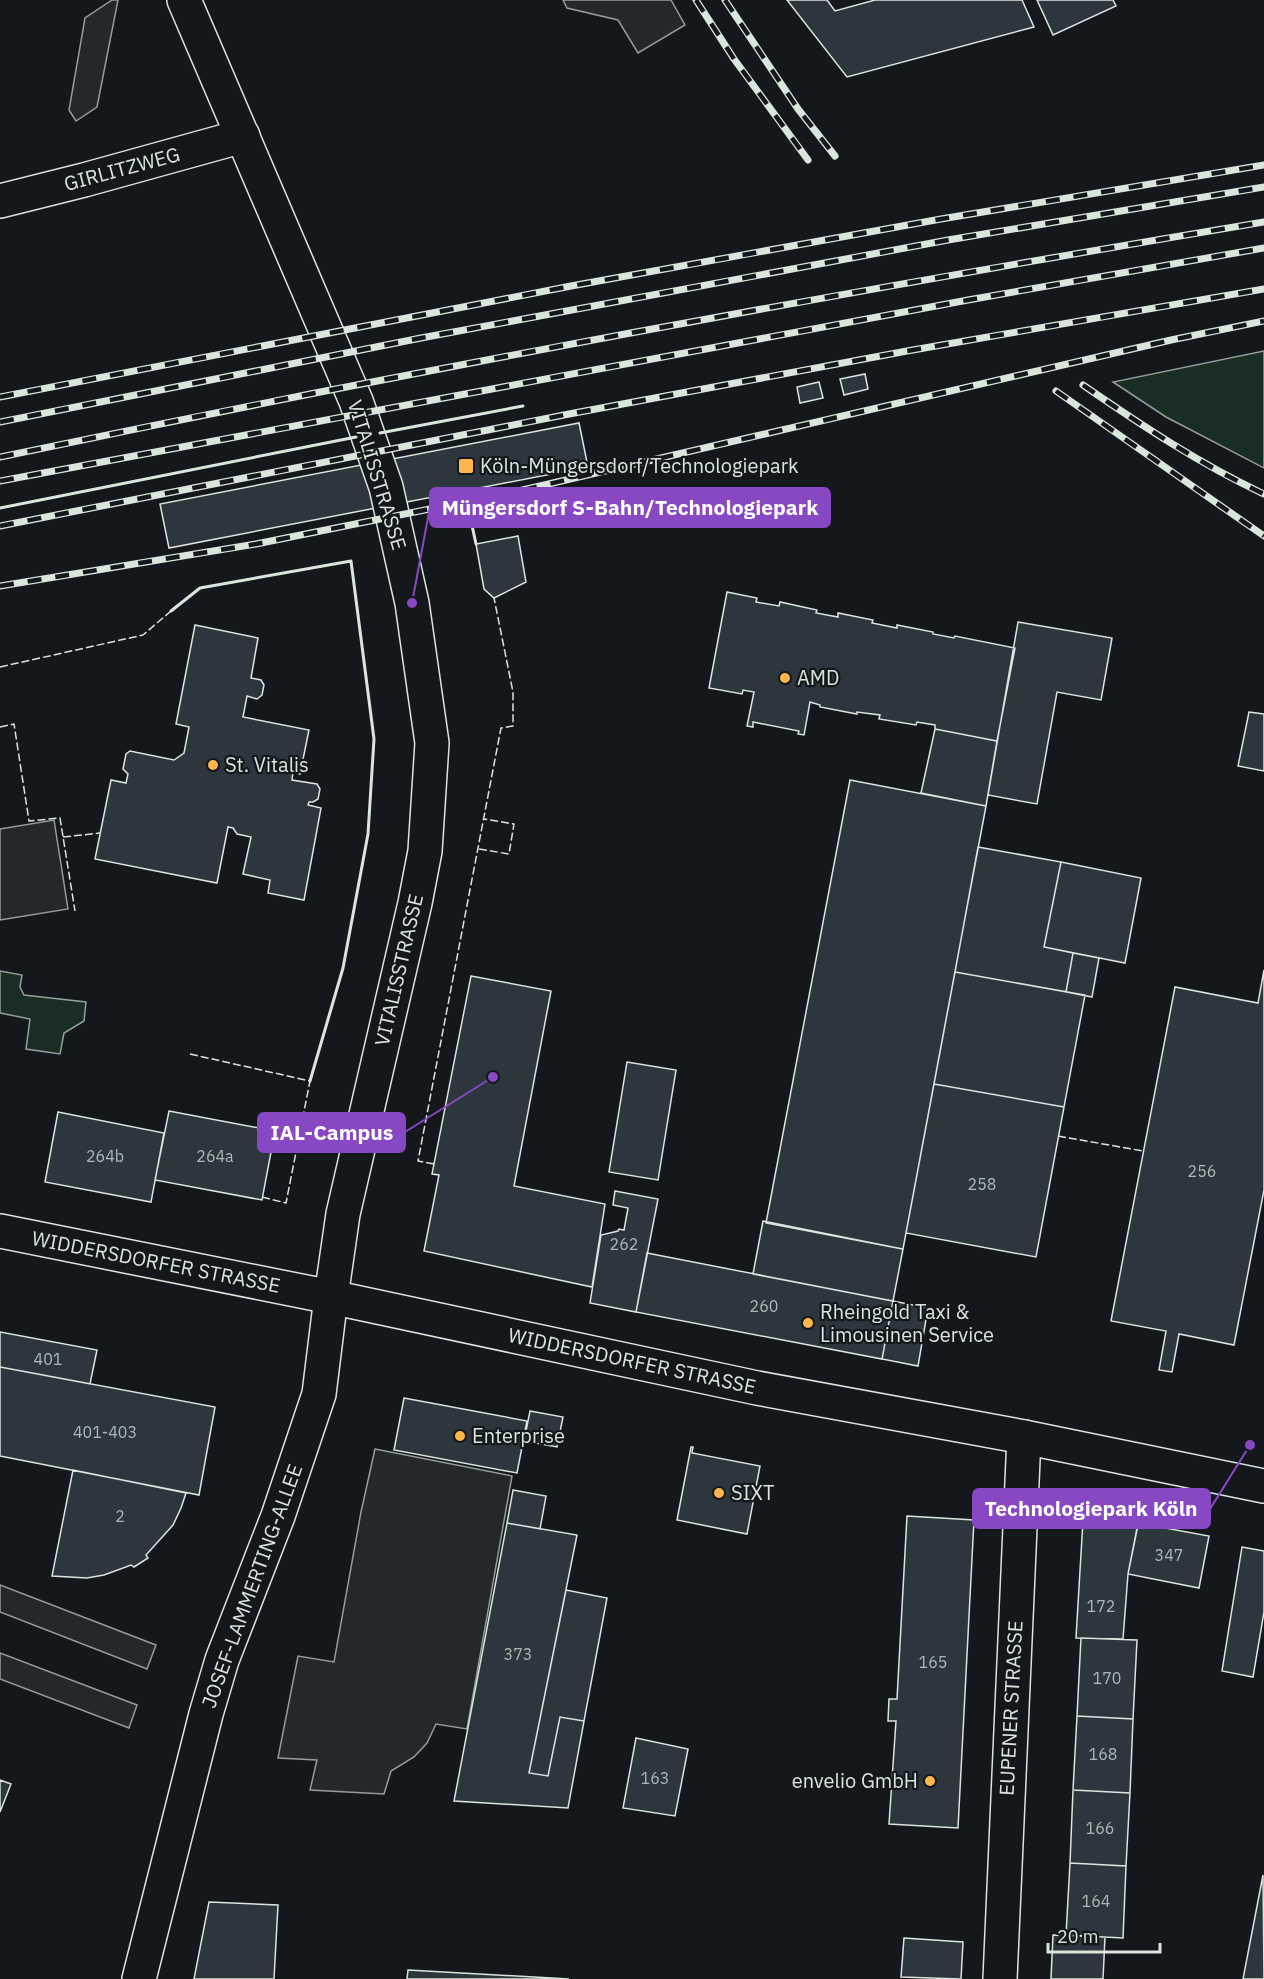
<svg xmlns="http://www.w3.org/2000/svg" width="1264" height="1979" font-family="'IBM Plex Sans',sans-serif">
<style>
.green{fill:#1a2d24;stroke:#939e99;stroke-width:1.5}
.parking{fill:#24282b;stroke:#939e99;stroke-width:1.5}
.building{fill:#2c363c;stroke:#d8e6dc;stroke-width:1.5}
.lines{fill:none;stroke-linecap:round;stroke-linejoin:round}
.street-casing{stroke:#d8e6dc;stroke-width:36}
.secondary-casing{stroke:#d8e6dc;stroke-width:36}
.street{stroke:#14181c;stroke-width:33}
.secondary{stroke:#14181c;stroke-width:33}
.rail-casing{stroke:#d8e6dc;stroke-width:7}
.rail{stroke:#14181c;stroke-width:4.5;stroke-dasharray:14;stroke-linecap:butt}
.fence{stroke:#d8e6dc;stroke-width:1.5;stroke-dasharray:8 3;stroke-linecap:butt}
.wall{stroke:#d8e6dc;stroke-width:3}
.poi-dot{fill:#ffb74d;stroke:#14181c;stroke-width:2}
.labels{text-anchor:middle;stroke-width:4.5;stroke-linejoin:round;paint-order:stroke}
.number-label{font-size:16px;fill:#adbab4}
.street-label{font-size:20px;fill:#d8e6dc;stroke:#14181c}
.poi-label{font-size:20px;fill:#d8e6dc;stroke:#14181c;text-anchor:start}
.leader{fill:none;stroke:#8948c3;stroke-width:2}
.callout-dot{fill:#8948c3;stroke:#14181c;stroke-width:2}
.callout{fill:#8948c3;stroke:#8948c3;stroke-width:2}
.callout-label{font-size:21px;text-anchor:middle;font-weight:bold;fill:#fff}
</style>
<rect width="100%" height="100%" fill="#14181c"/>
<!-- green -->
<path class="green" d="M 1264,351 L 1264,468 L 1166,417 L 1113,382 Z
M 0,971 L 22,975 L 20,987 L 24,995 L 86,1002 L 84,1021 L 64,1033 L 60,1054 L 26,1049 L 30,1019 L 0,1013 Z"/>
<!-- parking -->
<path class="parking" d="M 112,0 L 118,0 L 97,107 L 76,121 L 69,110 L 85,18 Z
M 563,0 L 671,0 L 685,25 L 638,53 L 618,20 L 567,8 Z
M 54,820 L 68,909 L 0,920 L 0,829 Z
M 375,1449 L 512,1476 L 467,1729 L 436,1724 L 427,1743 L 414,1757 L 391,1771 L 384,1794 L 310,1790 L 317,1760 L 278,1758 L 298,1656 L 334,1662 L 361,1512 Z
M 0,1585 L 156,1645 L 147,1669 L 0,1612 Z
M 0,1653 L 137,1705 L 129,1728 L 0,1679 Z"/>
<!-- building -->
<path class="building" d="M 787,0 L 827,0 L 835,11 L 875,0 L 1022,0 L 1034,27 L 847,77 Z
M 1037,0 L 1113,0 L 1116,6 L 1053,35 Z
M 865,374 L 868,389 L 844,395 L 840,379 Z
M 819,382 L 823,398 L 800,403 L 797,387 Z
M 579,423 L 588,467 L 169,548 L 160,504 Z
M 518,536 L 526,582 L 494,598 L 484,589 L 476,544 Z
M 727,592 L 757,598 L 756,602 L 779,606 L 780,602 L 817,610 L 816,613 L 838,617 L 838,613 L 873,620 L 872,623 L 897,628 L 897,625 L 933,632 L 933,634 L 954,638 L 955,636 L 1015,648 L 997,741 L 935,729 L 935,725 L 917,722 L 916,725 L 879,719 L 880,715 L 857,712 L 857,714 L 820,707 L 820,705 L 810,702 L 804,735 L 798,734 L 799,731 L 753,722 L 753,727 L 747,726 L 754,692 L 743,690 L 742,694 L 709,688 Z
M 1018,622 L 1112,638 L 1101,700 L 1057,692 L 1037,804 L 988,795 Z
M 195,625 L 258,638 L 251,678 L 261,680 L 264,685 L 262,695 L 257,699 L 247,696 L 243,717 L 309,730 L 300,774 L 293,772 L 292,780 L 317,784 L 320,789 L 318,799 L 313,802 L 309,802 L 308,805 L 321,808 L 304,900 L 268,893 L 270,880 L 243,874 L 251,837 L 237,834 L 233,828 L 228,827 L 217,883 L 95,859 L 111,780 L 126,783 L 128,774 L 123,769 L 126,754 L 130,751 L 174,760 L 184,753 L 189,727 L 176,724 Z
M 1249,712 L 1264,714 L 1264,771 L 1238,766 Z
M 935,729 L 997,741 L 986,806 L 921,793 Z
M 850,780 L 986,806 L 903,1249 L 766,1223 Z
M 978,847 L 1061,862 L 1044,947 L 1073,953 L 1066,992 L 955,972 Z
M 1061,862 L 1141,878 L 1125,963 L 1044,947 Z
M 1073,953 L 1099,958 L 1092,997 L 1066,992 Z
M 1264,970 L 1264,1190 L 1234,1345 L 1179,1334 L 1172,1372 L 1159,1370 L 1166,1331 L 1111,1321 L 1175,987 L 1258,1003 Z
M 955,972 L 1085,995 L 1064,1107 L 934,1084 Z
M 471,976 L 551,991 L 514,1186 L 605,1204 L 592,1287 L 424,1251 L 439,1175 L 432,1174 Z
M 627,1062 L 676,1070 L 658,1180 L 609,1172 Z
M 934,1084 L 1064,1107 L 1036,1257 L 906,1233 Z
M 169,1111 L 275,1131 L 262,1200 L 155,1180 Z
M 58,1112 L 164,1133 L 151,1202 L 45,1182 Z
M 615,1191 L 658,1199 L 636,1312 L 590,1303 L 601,1235 L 618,1231 L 619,1229 L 624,1230 L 628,1208 L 613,1205 Z
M 763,1221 L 903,1249 L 893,1301 L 753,1274 Z
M 647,1253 L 893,1301 L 882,1359 L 636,1312 Z
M 893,1301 L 928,1308 L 918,1366 L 882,1359 Z
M 0,1332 L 97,1350 L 90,1384 L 0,1367 Z
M 0,1367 L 215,1407 L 199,1495 L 0,1456 Z
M 404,1398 L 527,1421 L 517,1473 L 394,1450 Z
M 530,1411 L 563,1417 L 557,1447 L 524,1441 Z
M 691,1447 L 693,1447 L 692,1453 L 760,1466 L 747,1534 L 677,1520 Z
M 73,1470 L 186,1493 L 181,1508 L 173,1525 L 146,1555 L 148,1558 L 134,1567 L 131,1565 L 104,1575 L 87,1578 L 52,1576 Z
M 513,1490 L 546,1496 L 540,1529 L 507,1523 Z
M 907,1516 L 974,1520 L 958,1828 L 889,1824 L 896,1721 L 888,1721 L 889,1699 L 897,1699 Z
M 1083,1520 L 1138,1525 L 1128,1574 L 1123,1639 L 1076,1638 Z
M 507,1523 L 577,1535 L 529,1773 L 548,1776 L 560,1717 L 584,1721 L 568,1808 L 454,1801 Z
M 1138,1523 L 1209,1536 L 1199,1588 L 1128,1574 Z
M 1242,1547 L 1264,1551 L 1264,1612 L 1253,1677 L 1222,1671 Z
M 566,1590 L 607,1598 L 584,1721 L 560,1717 L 548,1776 L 529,1773 Z
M 1081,1638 L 1137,1640 L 1133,1719 L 1077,1716 Z
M 1077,1716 L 1133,1719 L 1130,1793 L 1073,1790 Z
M 636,1738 L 688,1749 L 675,1816 L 623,1808 Z
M 0,1780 L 11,1784 L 0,1812 Z
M 1073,1790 L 1130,1793 L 1126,1866 L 1070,1863 Z
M 1070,1863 L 1126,1866 L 1123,1938 L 1066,1935 Z
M 1263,1875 L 1264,1979 L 1243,1979 Z
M 209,1902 L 278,1905 L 274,1979 L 194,1979 Z
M 1053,1935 L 1105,1937 L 1103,1979 L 1051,1979 Z
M 904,1938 L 963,1942 L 961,1979 L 901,1977 Z
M 408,1970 L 569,1979 L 407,1979 Z"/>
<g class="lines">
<defs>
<path id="street" d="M 0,201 L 84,180 L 243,136
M 139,1979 L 206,1714 L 222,1660 L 278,1516 L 319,1394 L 331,1297
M 1000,1979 L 1024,1437"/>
<path id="secondary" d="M 184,0 L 356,401 L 386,487 L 412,603 L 432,743 L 425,851 L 415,903 L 343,1214 L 331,1297
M 0,1231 L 331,1297 L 757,1388 L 1024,1437 L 1264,1486"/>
</defs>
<!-- street casing -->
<use href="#street" class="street-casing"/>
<!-- secondary casing -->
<use href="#secondary" class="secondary-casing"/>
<!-- street -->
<use href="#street" class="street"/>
<!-- secondary -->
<use href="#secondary" class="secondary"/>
<defs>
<path id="rail" d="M 696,0 L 734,59 L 808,160
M 725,0 L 798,109 L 835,156
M 1083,385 C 1141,425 1200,464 1264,494
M 1056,391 L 1264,536
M 0,397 L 571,286 L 941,219 L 1264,165
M 0,422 L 421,338 L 948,240 L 1264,187
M 0,457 C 103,436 207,414 310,394 C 627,332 945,275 1264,222
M 0,481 L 968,300 L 1264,248
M 0,526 L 569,414 L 907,351 L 1264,289
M 0,586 L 256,544 L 514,492 L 1171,340 L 1264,321"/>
</defs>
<!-- rail casing -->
<use href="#rail" class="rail-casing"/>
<!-- rail -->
<use href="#rail" class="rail"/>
<!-- fence -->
<path class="fence" d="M 0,667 L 143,635 L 171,611
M 0,727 L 14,724 L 29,821 L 60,818 L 75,911
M 63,837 L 100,833
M 479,849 L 509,854 L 514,824 L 484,819
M 190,1054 L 310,1081 L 286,1203 L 262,1197
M 1058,1136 L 1143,1151
M 434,1164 L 418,1161 L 501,728 L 513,726 L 513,692 L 494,598"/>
<!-- wall -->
<path class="wall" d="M 380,433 L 523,406
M 0,508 L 356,437
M 470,516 L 476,544
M 171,611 L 200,588 L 351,561 L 374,739 L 368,834 L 343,968 L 310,1081"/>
</g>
<!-- markers -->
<g class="poi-dot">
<rect x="458" y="458" width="16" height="16" rx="3"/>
<circle cx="785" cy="678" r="6"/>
<circle cx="213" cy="765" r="6"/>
<circle cx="808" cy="1323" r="6"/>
<circle cx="460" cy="1436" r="6"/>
<circle cx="719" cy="1493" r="6"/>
<circle cx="930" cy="1781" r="6"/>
</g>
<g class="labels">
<!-- number labels -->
<g class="number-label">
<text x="105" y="1162">264b</text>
<text x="215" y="1162">264a</text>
<text x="1202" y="1177">256</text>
<text x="982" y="1190">258</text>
<text x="624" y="1250">262</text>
<text x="764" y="1312">260</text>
<text x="48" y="1365">401</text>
<text x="105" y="1438">401-403</text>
<text x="120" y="1522">2</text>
<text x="1169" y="1561">347</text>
<text x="1101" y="1612">172</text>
<text x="518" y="1660">373</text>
<text x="933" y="1668">165</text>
<text x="1107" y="1684">170</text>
<text x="1103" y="1760">168</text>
<text x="655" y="1784">163</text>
<text x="1100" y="1834">166</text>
<text x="1096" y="1907">164</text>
</g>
<!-- street labels -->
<g class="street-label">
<text transform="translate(122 169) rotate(-15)" y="7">GIRLITZWEG</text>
<text transform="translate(377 475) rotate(73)" y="7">VITALISSTRASSE</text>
<text transform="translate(399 970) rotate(-77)" y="7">VITALISSTRASSE</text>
<text transform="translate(156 1262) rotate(11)" y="7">WIDDERSDORFER STRASSE</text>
<text transform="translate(632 1361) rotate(12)" y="7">WIDDERSDORFER STRASSE</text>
<text transform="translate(252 1586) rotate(-70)" y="7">JOSEF-LAMMERTING-ALLEE</text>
<text transform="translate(1011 1708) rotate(-87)" y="7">EUPENER STRASSE</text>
</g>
<!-- poi labels -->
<g class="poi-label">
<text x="480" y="473">Köln-Müngersdorf/Technologiepark</text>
<text x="797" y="685">AMD</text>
<text x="225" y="772">St. Vitalis</text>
<text x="820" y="1319">Rheingold Taxi &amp;<tspan x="820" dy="23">Limousinen Service</tspan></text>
<text x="472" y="1443">Enterprise</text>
<text x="731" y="1500">SIXT</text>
<text x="918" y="1788" text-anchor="end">envelio GmbH</text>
</g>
</g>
<!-- callouts -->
<path class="leader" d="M412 603L430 507M493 1077L405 1132M1250 1445L1210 1509"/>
<g class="callout-dot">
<circle cx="412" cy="603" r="6"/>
<circle cx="493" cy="1077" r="6"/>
<circle cx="1250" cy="1445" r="6"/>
</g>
<g class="callout">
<rect x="430" y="488" width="400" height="39" rx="6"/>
<rect x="258" y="1113" width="147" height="39" rx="6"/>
<rect x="973" y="1489" width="237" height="39" rx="6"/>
</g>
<g class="callout-label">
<text x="630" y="515">Müngersdorf S-Bahn/Technologiepark</text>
<text x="332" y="1140">IAL-Campus</text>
<text x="1091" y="1516">Technologiepark Köln</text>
</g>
<!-- scale -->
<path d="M1048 1943v9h112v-9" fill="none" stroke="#d8e6dc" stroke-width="3"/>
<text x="1057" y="1943" font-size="18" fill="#d8e6dc" stroke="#14181c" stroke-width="4.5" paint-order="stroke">20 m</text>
</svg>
